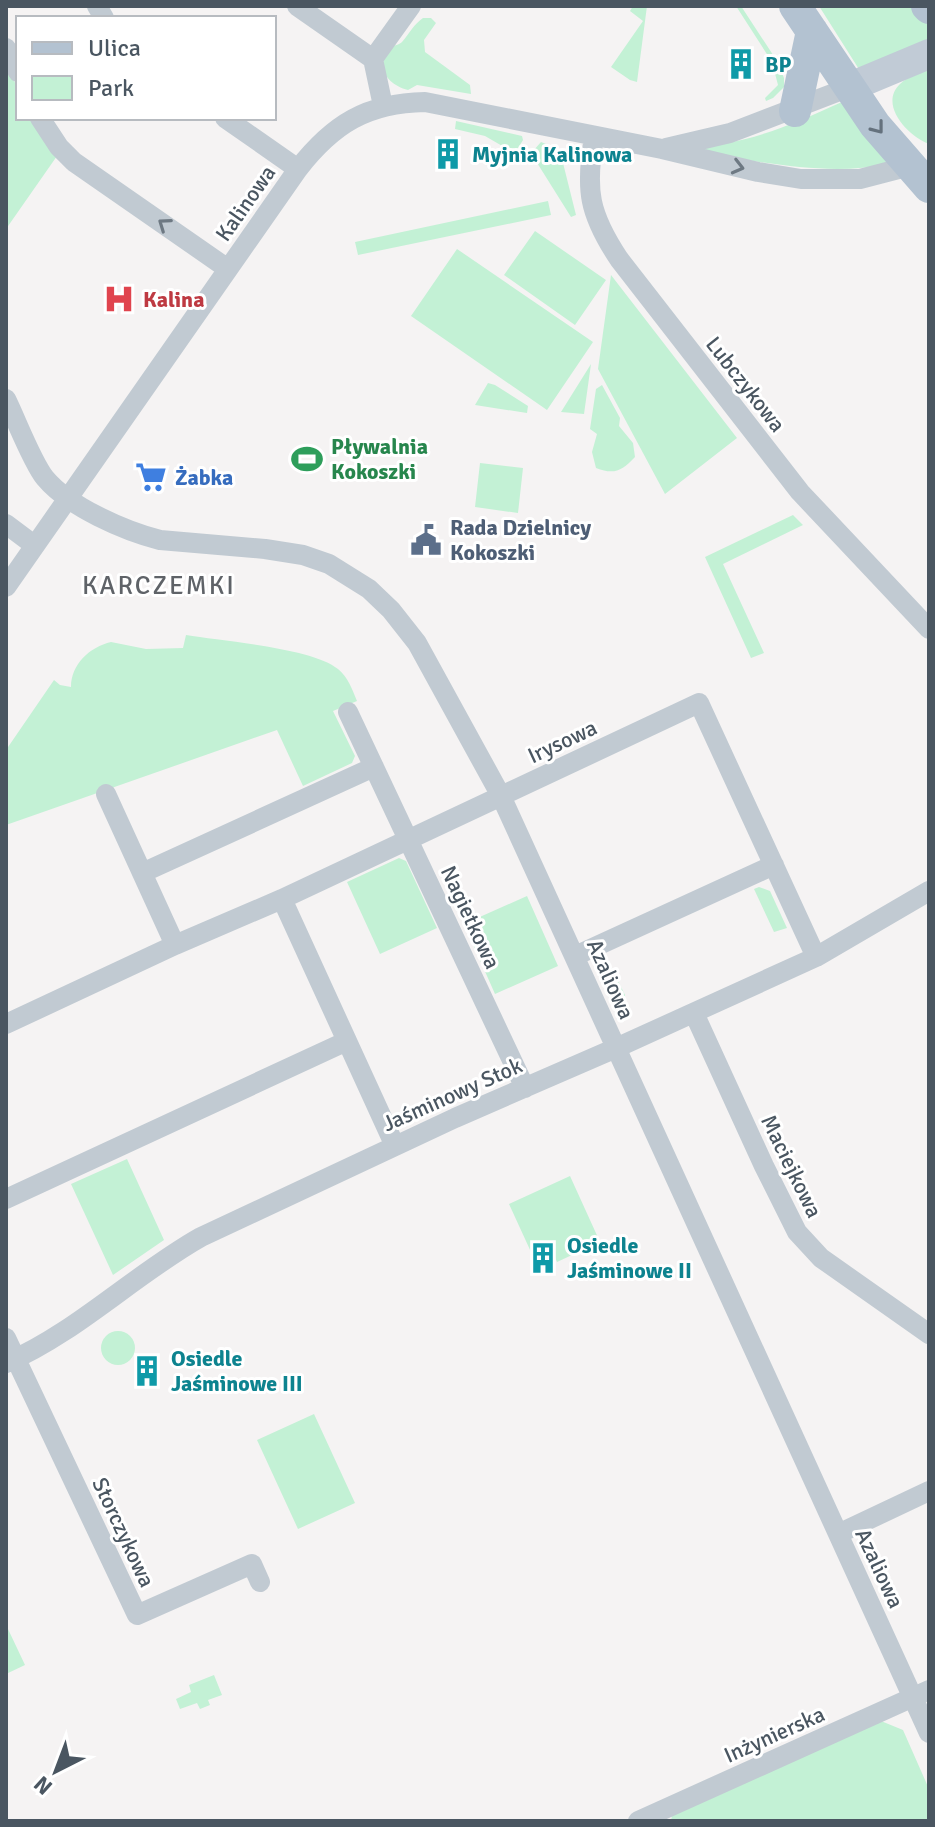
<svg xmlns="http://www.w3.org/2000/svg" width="935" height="1827" font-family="Signika,sans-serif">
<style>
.green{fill:#c3f1d5}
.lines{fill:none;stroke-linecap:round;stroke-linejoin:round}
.street{stroke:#c1cad2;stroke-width:20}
.secondary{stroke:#c1cbd6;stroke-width:30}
.primary{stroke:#b3c2d1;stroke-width:32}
.oneway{stroke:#64717d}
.oneway2{stroke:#6e7983}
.labels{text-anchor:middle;stroke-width:6;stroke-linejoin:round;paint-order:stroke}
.culture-label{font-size:22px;font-weight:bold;fill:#0d838f;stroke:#fff;text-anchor:start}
.street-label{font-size:22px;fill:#4a5661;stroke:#fff}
.health-label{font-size:22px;font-weight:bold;fill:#be3a42;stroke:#fff;text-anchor:start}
.leisure-label{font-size:22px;font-weight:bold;fill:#27864d;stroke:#fff;text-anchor:start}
.shop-label{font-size:22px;font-weight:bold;fill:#366cbe;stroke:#fff;text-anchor:start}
.service-label{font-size:22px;font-weight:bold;fill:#4e5e75;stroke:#fff;text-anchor:start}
.quarter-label{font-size:26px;letter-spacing:2px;fill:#5f6368;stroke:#fff}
</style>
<rect width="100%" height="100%" fill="#f5f3f3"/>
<!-- green -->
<path class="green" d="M 633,6 L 647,6 L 637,82 L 630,80 L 611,67 L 643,21 L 630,11 Z
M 736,6 L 741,6 L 777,61 L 784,78 L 784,87 L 773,98 L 766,101 L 765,98 L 778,85 L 772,62 Z
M 819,6 L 912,6 L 929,25 L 929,43 L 862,74 Z
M 423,18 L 431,18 L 436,23 L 424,40 L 425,52 L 470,85 L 471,94 L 417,85 L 408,90 C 388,85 373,67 391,48 C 394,45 399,45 402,42 C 409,34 414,24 423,18 Z
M 6,64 L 18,89 L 18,118 L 32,118 L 57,156 L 6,229 Z
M 929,69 L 929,144 C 909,137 878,105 900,84 C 907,77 920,73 929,69 Z
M 842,102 L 888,164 C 841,174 793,167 746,160 C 723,157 701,155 679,148 C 744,146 784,128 842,102 Z
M 456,121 L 522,136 L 523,140 L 517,150 L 511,151 L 485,136 L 455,129 Z
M 541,142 L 556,148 L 561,155 L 576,215 L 571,217 L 534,158 L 525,160 Z
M 548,201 L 551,215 L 358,255 L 355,242 Z
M 535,231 L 606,280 L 575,325 L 504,275 Z
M 457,249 L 593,342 L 547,410 L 411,316 Z
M 611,275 L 737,438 L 665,494 L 598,369 Z
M 591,364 L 584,414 L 561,412 Z
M 488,383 L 495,385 L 528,406 L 527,413 L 475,405 Z
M 602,385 L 620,418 L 619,426 L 633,443 L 635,457 C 622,471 614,475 596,468 L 592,452 L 597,434 L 590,429 L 596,389 Z
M 480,463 L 523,468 L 518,513 L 475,507 Z
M 793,515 L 803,525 L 723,564 L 764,653 L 751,658 L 705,557 Z
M 186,635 C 222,641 313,648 338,669 C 348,677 352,689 357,701 L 333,711 L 355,756 L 352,763 L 303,786 L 277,730 L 6,825 L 6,750 L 54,680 L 60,685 L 71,687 C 71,664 90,647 111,642 L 146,649 L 183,648 Z
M 399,858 L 406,861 L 437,928 L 380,954 L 347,882 Z
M 759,887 L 770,891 L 787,928 L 774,932 L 754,889 Z
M 527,896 L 558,966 L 495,994 L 464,924 Z
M 606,957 L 625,995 L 624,1003 L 615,1008 L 597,970 L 600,961 Z
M 127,1159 L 164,1240 L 113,1275 L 71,1184 Z
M 570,1176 L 600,1242 L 557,1262 L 549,1244 L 531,1252 L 509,1204 Z
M101 1348a17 17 0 1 1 34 0a17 17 0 1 1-34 0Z
M 314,1414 L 355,1503 L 298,1529 L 257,1440 Z
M 8,1629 L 25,1665 L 6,1674 L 6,1630 Z
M 214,1675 L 222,1695 L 208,1700 L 210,1705 L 200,1709 L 197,1703 L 180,1709 L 176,1699 L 191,1692 L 189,1685 Z
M 881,1721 L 903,1730 L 929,1789 L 929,1821 L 671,1821 L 672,1815 Z"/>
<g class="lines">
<!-- street -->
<path class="street" d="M 97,6 L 104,18
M 297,6 L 373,59 L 383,106
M 6,48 L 18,72
M 373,59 L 411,6
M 40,118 L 59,147 L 74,162 L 228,269
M 225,118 L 298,169
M 594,137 C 585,190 589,214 619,259 L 800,492 L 929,629
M 666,148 L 730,133 L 850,87
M 6,399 C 16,419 32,462 45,478 C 69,507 125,531 160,540 L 265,549 L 303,555 L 329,564 L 369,589 L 391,610 L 417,643 L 501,796 L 929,1733
M 6,524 L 34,545
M 6,587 L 298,169 C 333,124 367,103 425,102 L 662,149 L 758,172 L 801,179 L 860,179 L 910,166
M 348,712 L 525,1088
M 106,794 L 175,945
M 142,873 L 374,767
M 282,899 L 395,1146
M 575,956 L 774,865
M 694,1013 L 764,1166 L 797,1232 L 821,1258 L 929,1334
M 6,1024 L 175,945 L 282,899 L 699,703 L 816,957
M 6,1199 L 347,1041
M 6,1338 L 137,1615 L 252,1564 L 260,1582
M 6,1363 C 76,1333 135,1274 201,1237 L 455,1118 L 616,1048 L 816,957 L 929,891
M 838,1534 L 929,1491
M 638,1821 L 929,1690"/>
<!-- secondary -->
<path class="secondary" d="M 850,87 L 929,54"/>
<!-- primary -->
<path class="primary" d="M 795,6 L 875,125 L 929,187
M 927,6 L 929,8
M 795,111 L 812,31"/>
</g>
<!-- one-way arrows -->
<defs><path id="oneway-chevron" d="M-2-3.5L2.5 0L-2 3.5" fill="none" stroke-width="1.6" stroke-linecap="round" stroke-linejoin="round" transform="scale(2)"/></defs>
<use class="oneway" href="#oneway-chevron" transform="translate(878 128) rotate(52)"/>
<g class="oneway2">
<use href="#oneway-chevron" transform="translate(738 167) rotate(14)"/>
<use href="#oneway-chevron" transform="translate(164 224) rotate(-145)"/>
</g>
<!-- icons -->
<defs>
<symbol id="building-bare" viewBox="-9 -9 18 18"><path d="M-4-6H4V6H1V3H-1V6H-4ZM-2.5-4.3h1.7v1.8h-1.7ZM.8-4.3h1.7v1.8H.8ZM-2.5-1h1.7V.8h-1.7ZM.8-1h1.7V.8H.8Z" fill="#0f9aa8" stroke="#fff" stroke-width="2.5" paint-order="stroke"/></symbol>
<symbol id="hospital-bare" viewBox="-9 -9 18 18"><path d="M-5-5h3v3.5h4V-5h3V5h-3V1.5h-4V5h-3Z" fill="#e0444e" stroke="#fff" stroke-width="2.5" paint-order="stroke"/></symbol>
<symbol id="stadium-bare" viewBox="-9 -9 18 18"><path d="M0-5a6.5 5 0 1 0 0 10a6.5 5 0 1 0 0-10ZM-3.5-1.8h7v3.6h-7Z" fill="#2e9e5b" stroke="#fff" stroke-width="2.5" paint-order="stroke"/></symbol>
<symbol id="supermarket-bare" viewBox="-9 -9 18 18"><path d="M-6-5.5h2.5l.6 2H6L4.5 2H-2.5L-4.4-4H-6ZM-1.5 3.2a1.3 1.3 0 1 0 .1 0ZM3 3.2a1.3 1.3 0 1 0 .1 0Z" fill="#3f7fe0" stroke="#fff" stroke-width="2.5" paint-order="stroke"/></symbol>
<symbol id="civic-bare" viewBox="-9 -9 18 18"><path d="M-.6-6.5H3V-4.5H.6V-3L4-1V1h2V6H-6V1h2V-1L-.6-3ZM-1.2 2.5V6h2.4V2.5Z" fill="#5c6f8a" stroke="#fff" stroke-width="2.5" paint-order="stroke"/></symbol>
</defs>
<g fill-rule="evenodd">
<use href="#building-bare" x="719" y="42" width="44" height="44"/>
<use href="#building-bare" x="426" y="132" width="44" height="44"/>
<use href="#hospital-bare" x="97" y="277" width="44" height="44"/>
<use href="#stadium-bare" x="285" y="437" width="44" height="44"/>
<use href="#supermarket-bare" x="129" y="455" width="44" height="44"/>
<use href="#civic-bare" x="404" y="518" width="44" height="44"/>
<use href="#building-bare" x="521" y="1236" width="44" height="44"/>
<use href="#building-bare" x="125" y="1349" width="44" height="44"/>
</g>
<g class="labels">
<!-- culture labels -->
<g class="culture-label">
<text x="765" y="72">BP</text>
<text x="472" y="162">Myjnia Kalinowa</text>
<text x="567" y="1253">Osiedle<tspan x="567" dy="25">Jaśminowe II</tspan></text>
<text x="171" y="1366">Osiedle<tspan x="171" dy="25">Jaśminowe III</tspan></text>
</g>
<!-- street labels -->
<g class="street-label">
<text transform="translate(245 203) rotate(-55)" y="8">Kalinowa</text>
<text transform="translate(746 384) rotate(52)" y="8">Lubczykowa</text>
<text transform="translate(562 741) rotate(-25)" y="8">Irysowa</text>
<text transform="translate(471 917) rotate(65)" y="8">Nagietkowa</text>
<text transform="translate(611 979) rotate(66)" y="8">Azaliowa</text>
<text transform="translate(452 1094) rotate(-24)" y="8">Jaśminowy Stok</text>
<text transform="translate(792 1166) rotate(64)" y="8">Maciejkowa</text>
<text transform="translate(124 1532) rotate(65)" y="8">Storczykowa</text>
<text transform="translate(880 1568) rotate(65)" y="8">Azaliowa</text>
<text transform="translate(774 1734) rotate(-24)" y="8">Inżynierska</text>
</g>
<!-- health labels -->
<g class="health-label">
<text x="143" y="307">Kalina</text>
</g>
<!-- leisure labels -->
<g class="leisure-label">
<text x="331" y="454">Pływalnia<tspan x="331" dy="25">Kokoszki</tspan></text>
</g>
<!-- shop labels -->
<g class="shop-label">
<text x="175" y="485">Żabka</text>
</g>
<!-- service labels -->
<g class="service-label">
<text x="450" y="535">Rada Dzielnicy<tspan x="450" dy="25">Kokoszki</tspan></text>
</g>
<!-- quarter labels -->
<g class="quarter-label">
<text x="159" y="594">KARCZEMKI</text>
</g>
</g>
<!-- border -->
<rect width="935" height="1827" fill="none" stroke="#4a5661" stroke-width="16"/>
<!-- legend -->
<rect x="16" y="16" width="260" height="104" fill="#ffffff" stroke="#b7bbc0" stroke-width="2"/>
<rect x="32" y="42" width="40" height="12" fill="#b3c2d1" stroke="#b7bbc0" stroke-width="2"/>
<text x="88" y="56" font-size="24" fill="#4a5661">Ulica</text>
<rect x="32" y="76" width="40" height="24" fill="#c3f1d5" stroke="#b7bbc0" stroke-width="2"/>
<text x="88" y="96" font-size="24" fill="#4a5661">Park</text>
<!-- north arrow -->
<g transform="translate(56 1771) rotate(222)" stroke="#ffffff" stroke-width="6" paint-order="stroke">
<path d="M0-6L14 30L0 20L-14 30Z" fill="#4a5661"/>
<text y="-12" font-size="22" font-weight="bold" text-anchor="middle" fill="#4a5661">N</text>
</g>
</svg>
